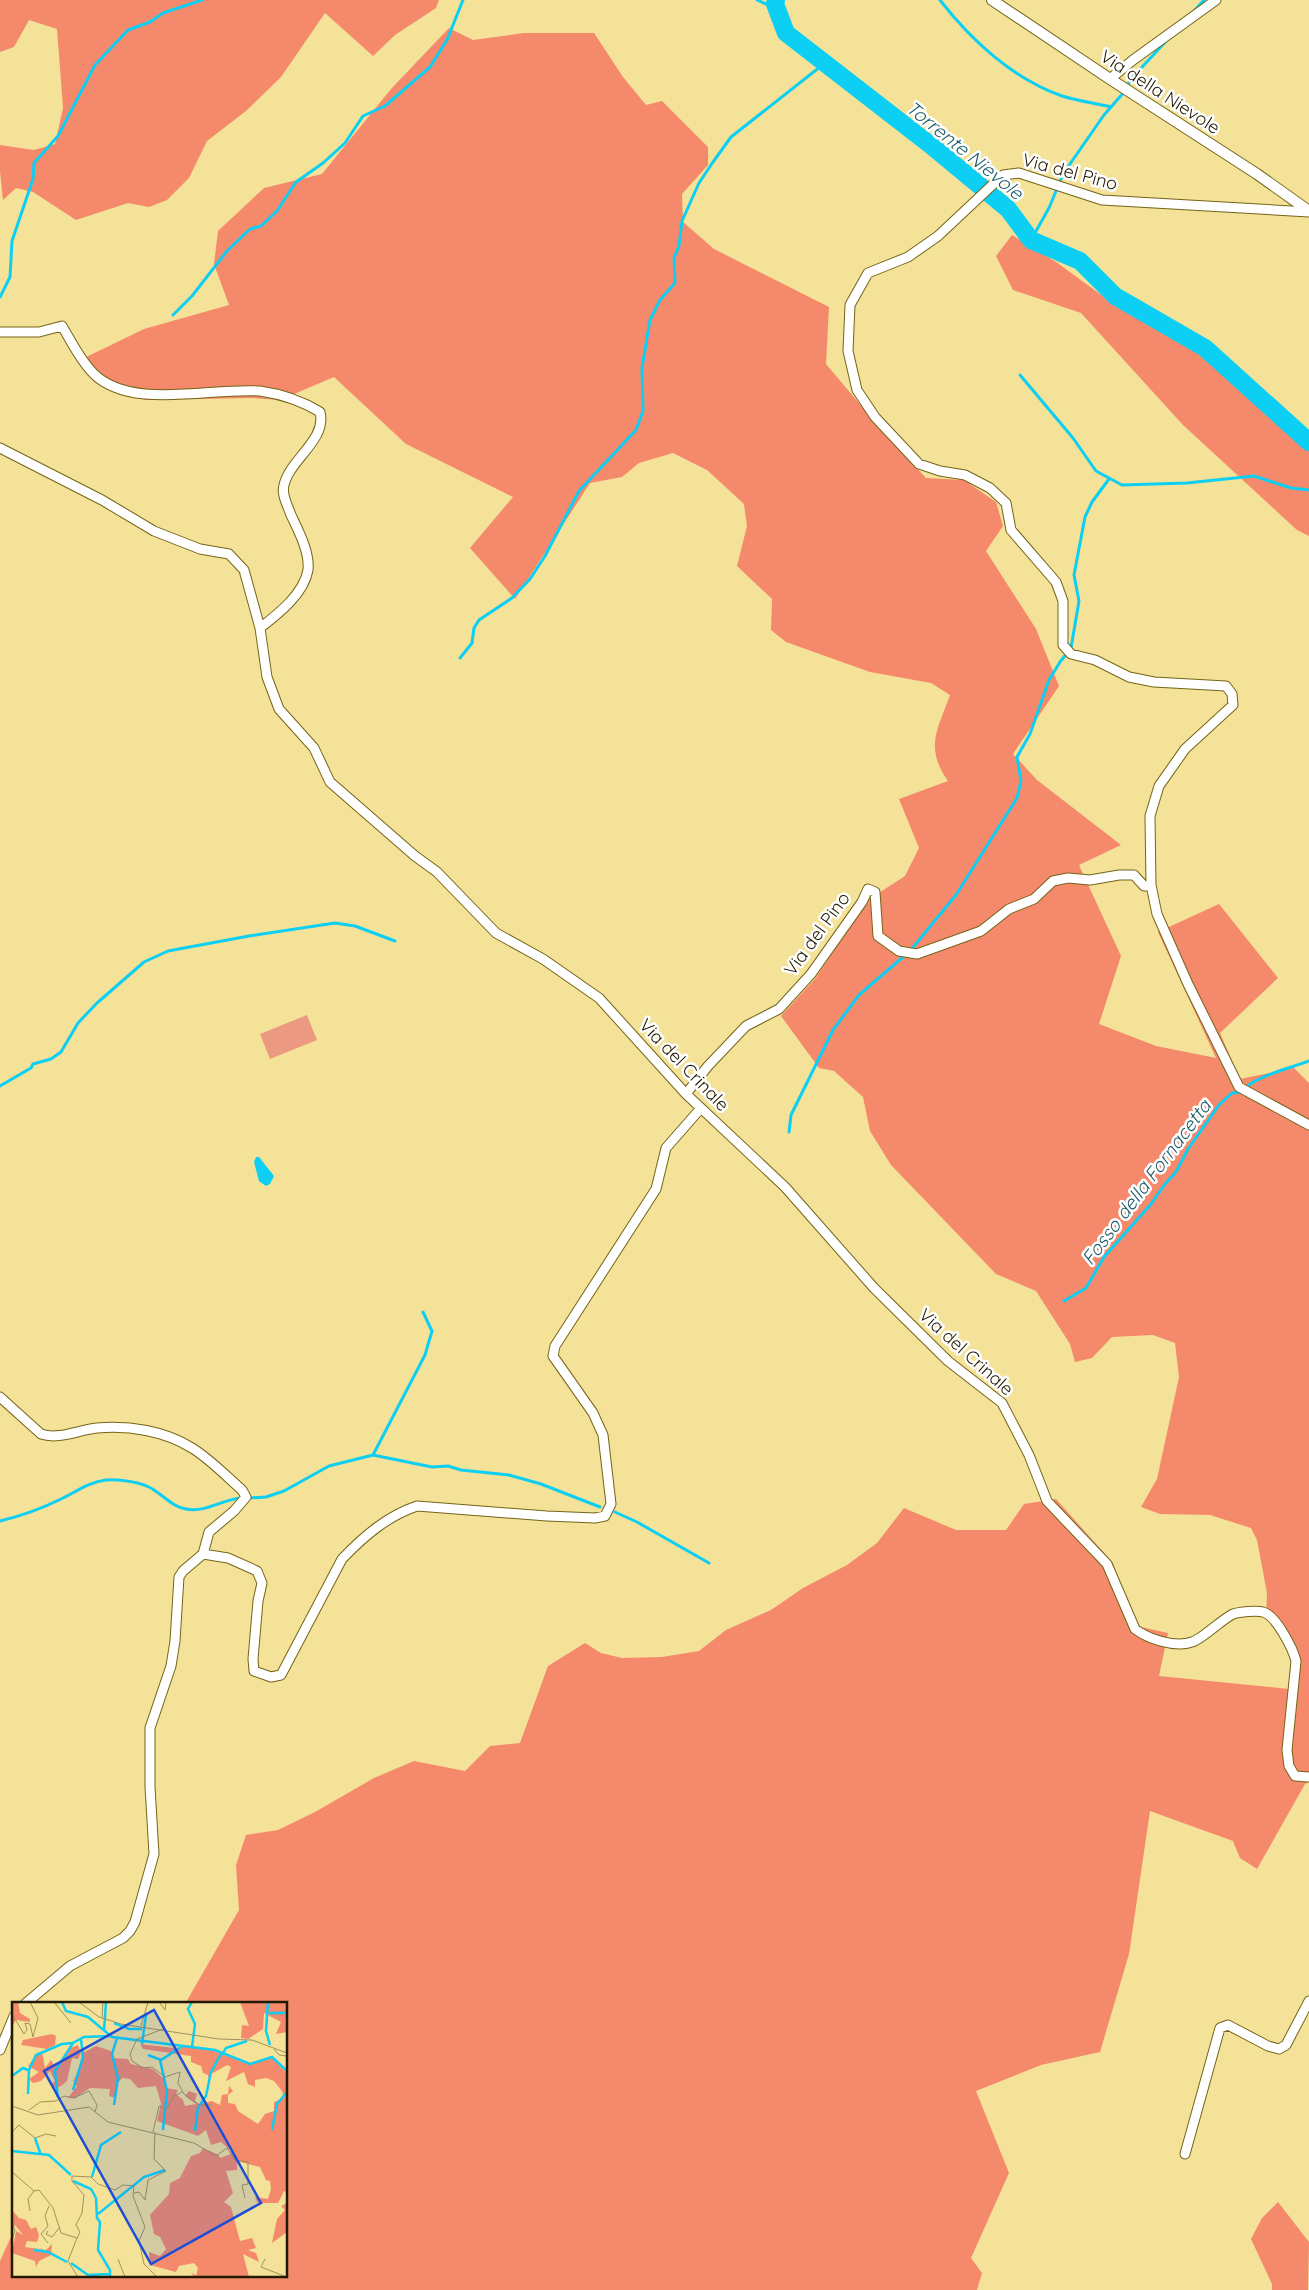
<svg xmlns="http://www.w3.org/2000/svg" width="1309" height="2290" font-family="Quicksand,sans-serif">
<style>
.green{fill:#ec9982}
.forest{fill:#f5896c}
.water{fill:#0ccff3}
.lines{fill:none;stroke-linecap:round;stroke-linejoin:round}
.stream{stroke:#0ccff3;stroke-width:3}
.river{stroke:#0ccff3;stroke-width:18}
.minor-casing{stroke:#756417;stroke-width:11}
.tertiary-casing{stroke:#756417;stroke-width:12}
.minor{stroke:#fff;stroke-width:9}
.tertiary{stroke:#fff;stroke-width:10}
.labels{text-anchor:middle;stroke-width:5;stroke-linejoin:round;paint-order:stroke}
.street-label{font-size:18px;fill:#211a00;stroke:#fff}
.water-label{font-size:19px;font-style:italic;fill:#1c5c6b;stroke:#fff}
.inset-river{fill:none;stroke:#0ccff3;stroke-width:2.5}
.inset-road{fill:none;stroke:#a0925c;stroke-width:1}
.view{fill:#1d4ed8;fill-opacity:0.15;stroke:#1d4ed8;stroke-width:2.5}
.inset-edge{fill:none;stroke:#211a00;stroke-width:2.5}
</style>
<rect width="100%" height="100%" fill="#f4e299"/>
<!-- green -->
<path class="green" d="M 307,1015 L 317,1040 L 270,1059 L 260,1034 Z"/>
<!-- forest -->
<path class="forest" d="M 0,0 L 439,0 L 436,8 L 395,35 L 373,56 L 325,13 L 281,77 L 246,111 L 207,141 L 189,178 L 167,200 L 149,207 L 128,203 L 76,220 L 33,192 L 16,188 L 3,200 L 0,171 L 0,145 L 34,150 L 55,144 L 63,108 L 57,29 L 29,20 L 14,47 L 0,52 Z
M 449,28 L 473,40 L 524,33 L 594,33 L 623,77 L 646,105 L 662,101 L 708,147 L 708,165 L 682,194 L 683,222 L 714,249 L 829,307 L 826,364 L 890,440 L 926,478 L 964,480 L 996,502 L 1003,526 L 986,551 L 1036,629 L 1059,686 L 1013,754 L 1037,780 L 1121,845 L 1079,865 L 1121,956 L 1099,1024 L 1156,1046 L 1216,1058 L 1158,932 L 1219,904 L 1278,978 L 1220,1033 L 1240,1079 L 1294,1068 L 1309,1083 L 1309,1782 L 1305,1784 L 1257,1869 L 1240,1858 L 1233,1841 L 1150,1811 L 1129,1954 L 1100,2052 L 1041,2065 L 976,2091 L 1009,2173 L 971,2258 L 982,2273 L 977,2290 L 0,2290 L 0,2261 L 14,2230 L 14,2276 L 286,2276 L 286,2004 L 185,2004 L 239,1910 L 236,1865 L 246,1835 L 278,1830 L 315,1812 L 374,1778 L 414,1761 L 465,1771 L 490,1746 L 520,1743 L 548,1666 L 585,1643 L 601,1653 L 622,1658 L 662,1657 L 699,1651 L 726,1630 L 771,1610 L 803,1588 L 847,1565 L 877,1543 L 904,1508 L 956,1530 L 1006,1530 L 1024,1504 L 1056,1499 L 1113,1563 L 1136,1626 L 1168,1633 L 1159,1676 L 1289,1689 L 1293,1663 L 1291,1650 L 1266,1618 L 1267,1593 L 1257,1540 L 1251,1528 L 1210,1515 L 1160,1514 L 1141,1507 L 1157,1479 L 1179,1377 L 1175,1343 L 1153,1335 L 1112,1337 L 1092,1358 L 1075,1362 L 1070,1344 L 1036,1291 L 996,1274 L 891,1165 L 870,1131 L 863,1097 L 834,1071 L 819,1068 L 781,1016 L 815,979 L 868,900 L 905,876 L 919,848 L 899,799 L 948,781 C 924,747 938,729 950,695 L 931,683 L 870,672 L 786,642 L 771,630 L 772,599 L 737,566 L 747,526 L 744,504 L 707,470 L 673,453 L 639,463 L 622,477 L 590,483 L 515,599 L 470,548 L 513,497 L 406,444 L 334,377 L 280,400 L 252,398 L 145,400 L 94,382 L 80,360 L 144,329 L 229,305 L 214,264 L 218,231 L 264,188 L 322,174 L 391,89 Z
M 1012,235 L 1056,262 L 1122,310 L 1188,344 L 1299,444 L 1309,448 L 1309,536 L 1297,530 L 1183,425 L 1081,313 L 1013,290 L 996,256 Z
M 1278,2202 L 1309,2242 L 1308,2290 L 1272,2290 L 1272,2284 L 1251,2239 L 1262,2218 Z"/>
<!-- water -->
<path class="water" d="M 256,1157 L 259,1157 L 274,1176 L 270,1184 L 266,1186 L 259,1181 L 254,1162 Z"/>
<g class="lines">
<!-- stream -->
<path class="stream" d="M 757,0 L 777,9
M 940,0 C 971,40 1013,79 1062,96 C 1078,101 1094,103 1111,107
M 1194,11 L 1204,0
M 1031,240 L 1049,208 L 1063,174 L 1104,115 L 1125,91 L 1130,80 L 1169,38
M 0,297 L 10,277 L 12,241 L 33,179 L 34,163 L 58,136 L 95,65 L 128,30 L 150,22 L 163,13 L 202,0
M 173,315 L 192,296 L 227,251 L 250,229 L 261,226 L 277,211 L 296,182 L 323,163 L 345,143 L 363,116 L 385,106 L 430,67 L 447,40 L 463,0
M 1020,375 L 1073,438 L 1096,471 L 1122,485 L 1187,483 L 1254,476 L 1291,488 L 1309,490
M 460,658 L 472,643 L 474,628 L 479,620 L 512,598 L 530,579 L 545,556 L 579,491 L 636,430 L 643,411 L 642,368 L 650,320 L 660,300 L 675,283 L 674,258 L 679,246 L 682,221 L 699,183 L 713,162 L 731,137 L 825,63
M 0,1086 L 31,1068 L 33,1064 L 51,1059 L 61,1052 L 78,1023 L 97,1003 L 144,962 L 168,951 L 249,936 L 335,923 L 355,926 L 395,941
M 789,1132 L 791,1115 L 833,1030 L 859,995 L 910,951 L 956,895 L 1017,798 L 1021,781 L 1017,757 L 1030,734 L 1049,680 L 1060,662 L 1071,648 L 1079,601 L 1074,575 L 1085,517 L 1092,502 L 1109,479
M 1064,1301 L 1086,1288 L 1104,1257 L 1151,1204 L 1165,1184 L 1176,1172 L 1188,1149 L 1219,1105 L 1232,1093 L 1242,1092 C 1251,1077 1291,1068 1309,1061
M 373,1455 L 425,1355 L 432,1331 L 423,1312
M 248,1498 L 266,1497 L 284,1491 L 329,1466 L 373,1455 L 432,1467 L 448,1466 L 461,1470 L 509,1475 L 541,1484 L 600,1507
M 615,1512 L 637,1522 L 709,1563
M 0,1521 C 21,1516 41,1509 61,1499 C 76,1492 89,1482 106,1480 C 119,1479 143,1482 154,1490 C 165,1497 173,1507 186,1509 C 206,1513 223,1499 241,1498"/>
<!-- river -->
<path class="river" d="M 776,0 L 775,4 L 786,33 L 933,147 L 1008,209 L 1031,240 L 1080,261 L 1115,296 L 1205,348 L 1309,442"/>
<defs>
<path id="minor" d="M 1110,79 L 1133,60 L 1216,0
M 1309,212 L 1102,200 L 1019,173 L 1003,175 L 938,236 L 908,257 L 868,273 L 850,305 L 848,351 L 857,390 L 875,417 L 919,464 L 940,471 L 965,475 L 990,488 L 1006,503 L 1011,530 L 1056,582 L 1063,601 L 1063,645 L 1071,654 L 1095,660 L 1129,677 L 1154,682 L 1226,686 L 1232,694 L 1233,705 L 1185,749 L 1159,786 L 1150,816 L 1151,885 L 1157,914 L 1188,984 L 1239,1087 L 1309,1125
M 0,332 L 39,332 L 62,326 C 71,341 80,360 93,373 C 130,411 212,387 260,391 C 281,394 302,401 320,412 C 327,440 290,459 284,485 C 281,495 288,506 291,515 C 298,530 310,552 308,570 C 304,594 278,614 260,628
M 0,448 L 102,500 L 154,531 L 200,549 L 229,554 L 244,570 L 260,628 L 267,677 L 279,709 L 314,748 L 330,782 L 415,856 L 437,872 L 496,933 L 543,959 L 599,998 L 686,1094 L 785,1187 L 874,1288 L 948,1361 L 1002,1403 L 1029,1455 L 1047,1501 L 1107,1564 L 1135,1629 C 1148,1639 1175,1648 1192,1642 C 1202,1639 1221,1620 1233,1614 C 1239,1612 1257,1610 1263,1612 C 1276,1615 1293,1649 1296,1661 L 1287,1750 L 1289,1766 L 1295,1776 L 1309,1777
M 686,1094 L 708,1066 L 746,1026 L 779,1009 L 811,974 L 862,902 L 868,889 L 875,892 L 878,936 L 899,951 L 917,954 L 981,931 L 1009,909 L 1034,899 L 1053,881 L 1068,878 L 1090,880 L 1119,875 L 1134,875 L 1144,886 L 1151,885
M 0,1397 L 41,1434 C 59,1440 78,1430 97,1428 C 129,1425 165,1431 192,1448 C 210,1459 226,1476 242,1490 L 246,1497 L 234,1511 L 209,1532 L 203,1554
M 25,2004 L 70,1966 L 123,1938 L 130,1931 L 135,1922 L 154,1854 L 150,1787 L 150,1728 L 171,1666 L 175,1641 L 179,1577 L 183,1571 L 203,1554 L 228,1558 L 257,1571 L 262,1583 L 258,1601 L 253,1659 L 254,1671 L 271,1677 L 281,1675 L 342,1559 C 363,1537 387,1516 417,1506 L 547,1516 L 595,1518 L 605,1516 L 611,1504 L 603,1435 L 593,1413 L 553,1356 L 555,1346 L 656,1189 L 666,1148 L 701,1108
M 0,2050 L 14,2016
M 1185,2154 L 1220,2028 L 1228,2025 L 1268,2046 L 1279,2049 L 1286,2045 L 1309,2001"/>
<path id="tertiary" d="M 992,0 L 1110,79 L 1257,174 L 1309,211"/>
</defs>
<!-- minor casing -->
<use href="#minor" class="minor-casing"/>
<!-- tertiary casing -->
<use href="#tertiary" class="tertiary-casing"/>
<!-- minor -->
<use href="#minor" class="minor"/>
<!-- tertiary -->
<use href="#tertiary" class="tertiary"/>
</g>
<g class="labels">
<!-- street labels -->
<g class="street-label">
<text transform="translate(1160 92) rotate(33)" y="6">Via della Nievole</text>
<text transform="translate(1070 172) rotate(15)" y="6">Via del Pino</text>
<text transform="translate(817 934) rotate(-54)" y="6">Via del Pino</text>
<text transform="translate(684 1065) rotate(46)" y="6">Via del Crinale</text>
<text transform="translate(966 1352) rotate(42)" y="6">Via del Crinale</text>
</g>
<!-- water labels -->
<g class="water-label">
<text transform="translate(965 150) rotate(39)" y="7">Torrente Nievole</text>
<text transform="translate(1146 1182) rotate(-53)" y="7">Fosso della Fornacetta</text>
</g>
</g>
<!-- overview -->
<g transform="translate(12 2002)">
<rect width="275" height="275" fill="#f4e299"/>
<path d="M 6,0 L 8,11 L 18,17 L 18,20 L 4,18 L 0,25 L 0,1 ZM 228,0 L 275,0 L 275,30 L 264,32 L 269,20 L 252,11 L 251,27 L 236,37 L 229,36 L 230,23 L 237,24 ZM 40,32 L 44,34 L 43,43 L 35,47 L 9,43 L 11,38 ZM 128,42 L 162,46 L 178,44 L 202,49 L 235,62 L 260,56 L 275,71 L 275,190 L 272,189 L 266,201 L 250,201 L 247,204 L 243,195 L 256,197 L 259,187 L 258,179 L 254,178 L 248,165 L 225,159 L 225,168 L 214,169 L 221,191 L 212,200 L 219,205 L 228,239 L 240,236 L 244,246 L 236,248 L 244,251 L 247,260 L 231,252 L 237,275 L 182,275 L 179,270 L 184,274 L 186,266 L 182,261 L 167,264 L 164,270 L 138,263 L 137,250 L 148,254 L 154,247 L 148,235 L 142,232 L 138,213 L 157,192 L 158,181 L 168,176 L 179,154 L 188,151 L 191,146 L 207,153 L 208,156 L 219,152 L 218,148 L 209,140 L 199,143 L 194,128 L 186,134 L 145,119 L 149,101 L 144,84 L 126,86 L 118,77 L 110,76 L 104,83 L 103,96 L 97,94 L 98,87 L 78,86 L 63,96 L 56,96 L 65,84 L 61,79 L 67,69 L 71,51 L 84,44 L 99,49 L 100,56 L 116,57 L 119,62 L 141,67 L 153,78 L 153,86 L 166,88 L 164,92 L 171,98 L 173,104 L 184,102 L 173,94 L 177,89 L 185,92 L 183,99 L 187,102 L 200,99 L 208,103 L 210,93 L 216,92 L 217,84 L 221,89 L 216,93 L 216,101 L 223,102 L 226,109 L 246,122 L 253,112 L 262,109 L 262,100 L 272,96 L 270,89 L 262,79 L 254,76 L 243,78 L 243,85 L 236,82 L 232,70 L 214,79 L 219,65 L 215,63 L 199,72 L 197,80 L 196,73 L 191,71 L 189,64 L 179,60 L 179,54 L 131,47 ZM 66,43 L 69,50 L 66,57 L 60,56 L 55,79 L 49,84 L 42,86 L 39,82 L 43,79 L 38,69 L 29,79 L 21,81 L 17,77 L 27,70 L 16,64 L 26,51 L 30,50 L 33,66 L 39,58 L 42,63 L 49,60 L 58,46 ZM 275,201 L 275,230 L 260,241 L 265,217 L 273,208 L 269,204 ZM 0,208 L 7,216 L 14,218 L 19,227 L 24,225 L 27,233 L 25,240 L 15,239 L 13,245 L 34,248 L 40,242 L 39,253 L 27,259 L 24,265 L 23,259 L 0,251 L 4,229 L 11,233 L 3,223 L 0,231 Z" fill="#f5896c"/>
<path class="inset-river" d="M 50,0 L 54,9 L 76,15 L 100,35 L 203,48 L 238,62 L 260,55 L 275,69M 256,0 L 254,29 L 258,43M 257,11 L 275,11M 102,21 L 117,27 L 130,27M 92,29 L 94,0M 130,42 L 134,13M 180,45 L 183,22 L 176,7 L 180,0M 136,53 L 149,58 L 169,45M 210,53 L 214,46 L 235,39M 148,58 L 155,89 L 151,128M 0,74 L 11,66 L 16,68M 61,88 L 71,55 L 69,37M 16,92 L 17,68 L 24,53 L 50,42 L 61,41M 46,96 L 43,69 L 61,41 L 72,35 L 98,34M 102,103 L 106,76 L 100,52 L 105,36M 260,128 L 265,102 L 275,90M 183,129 L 186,106 L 194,94 L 199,70 L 209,52M 23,136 L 29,153M 0,149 L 37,153 L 59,173M 80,175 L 89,143 L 109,130M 61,179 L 79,187 L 84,196 L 85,216 L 88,220 L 86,248 L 98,268 L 98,275M 86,212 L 132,175 L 153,168M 22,248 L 36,250 L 55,260M 59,261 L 76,273 L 97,272"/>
<path class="inset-road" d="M 42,0 L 59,21M 67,0 L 87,15 L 109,22 L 207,37 L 240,38 L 275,51M 147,0 L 153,8 L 154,0M 0,12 L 12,32 L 15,28 L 13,21 L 18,22 L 21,35 L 26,16 L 18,0M 90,16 L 91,0M 129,24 L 136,0M 151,27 L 125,37 L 118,52 L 120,59 L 131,66 L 140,65 L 153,75 L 168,70 L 166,81 L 172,92 L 187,103 L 201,103M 262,47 L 267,53 L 275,54M 0,104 L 26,113 L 77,105 L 96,120 L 182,141 L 204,154 L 215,146 L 223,158 L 236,160 L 236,182 L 230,183 L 233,196M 17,108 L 28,100 L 44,99 L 52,94 L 62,96 L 77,89 L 85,103 L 83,110M 0,130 L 7,123 L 23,136 L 34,132 L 44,134M 141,130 L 147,104 L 154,107 L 162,94 L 170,90M 0,170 L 22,189 L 27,188 L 41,206 L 49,231 L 65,236 L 56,259 L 66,275M 122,191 L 127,190 L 133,198 L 136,178 L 154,169 L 142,157 L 143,130M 18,209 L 16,197 L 22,189M 0,223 L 3,228 L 0,238M 36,229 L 34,232 L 40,235 L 48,225M 65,236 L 68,230 L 64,223 L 70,211 L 72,193 L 60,179 L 60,174 L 79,175 L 86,182 L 103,188 L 111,183 L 122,184 L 121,194 L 133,225 L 127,239 L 132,262 L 145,275M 36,241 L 29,232 L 36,224 L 33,214 L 37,204M 106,257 L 113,275M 253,257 L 249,265 L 272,274"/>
<path class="view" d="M 142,8 L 249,201 L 139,262 L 32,69 Z"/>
<rect width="275" height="275" class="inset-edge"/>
</g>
</svg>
